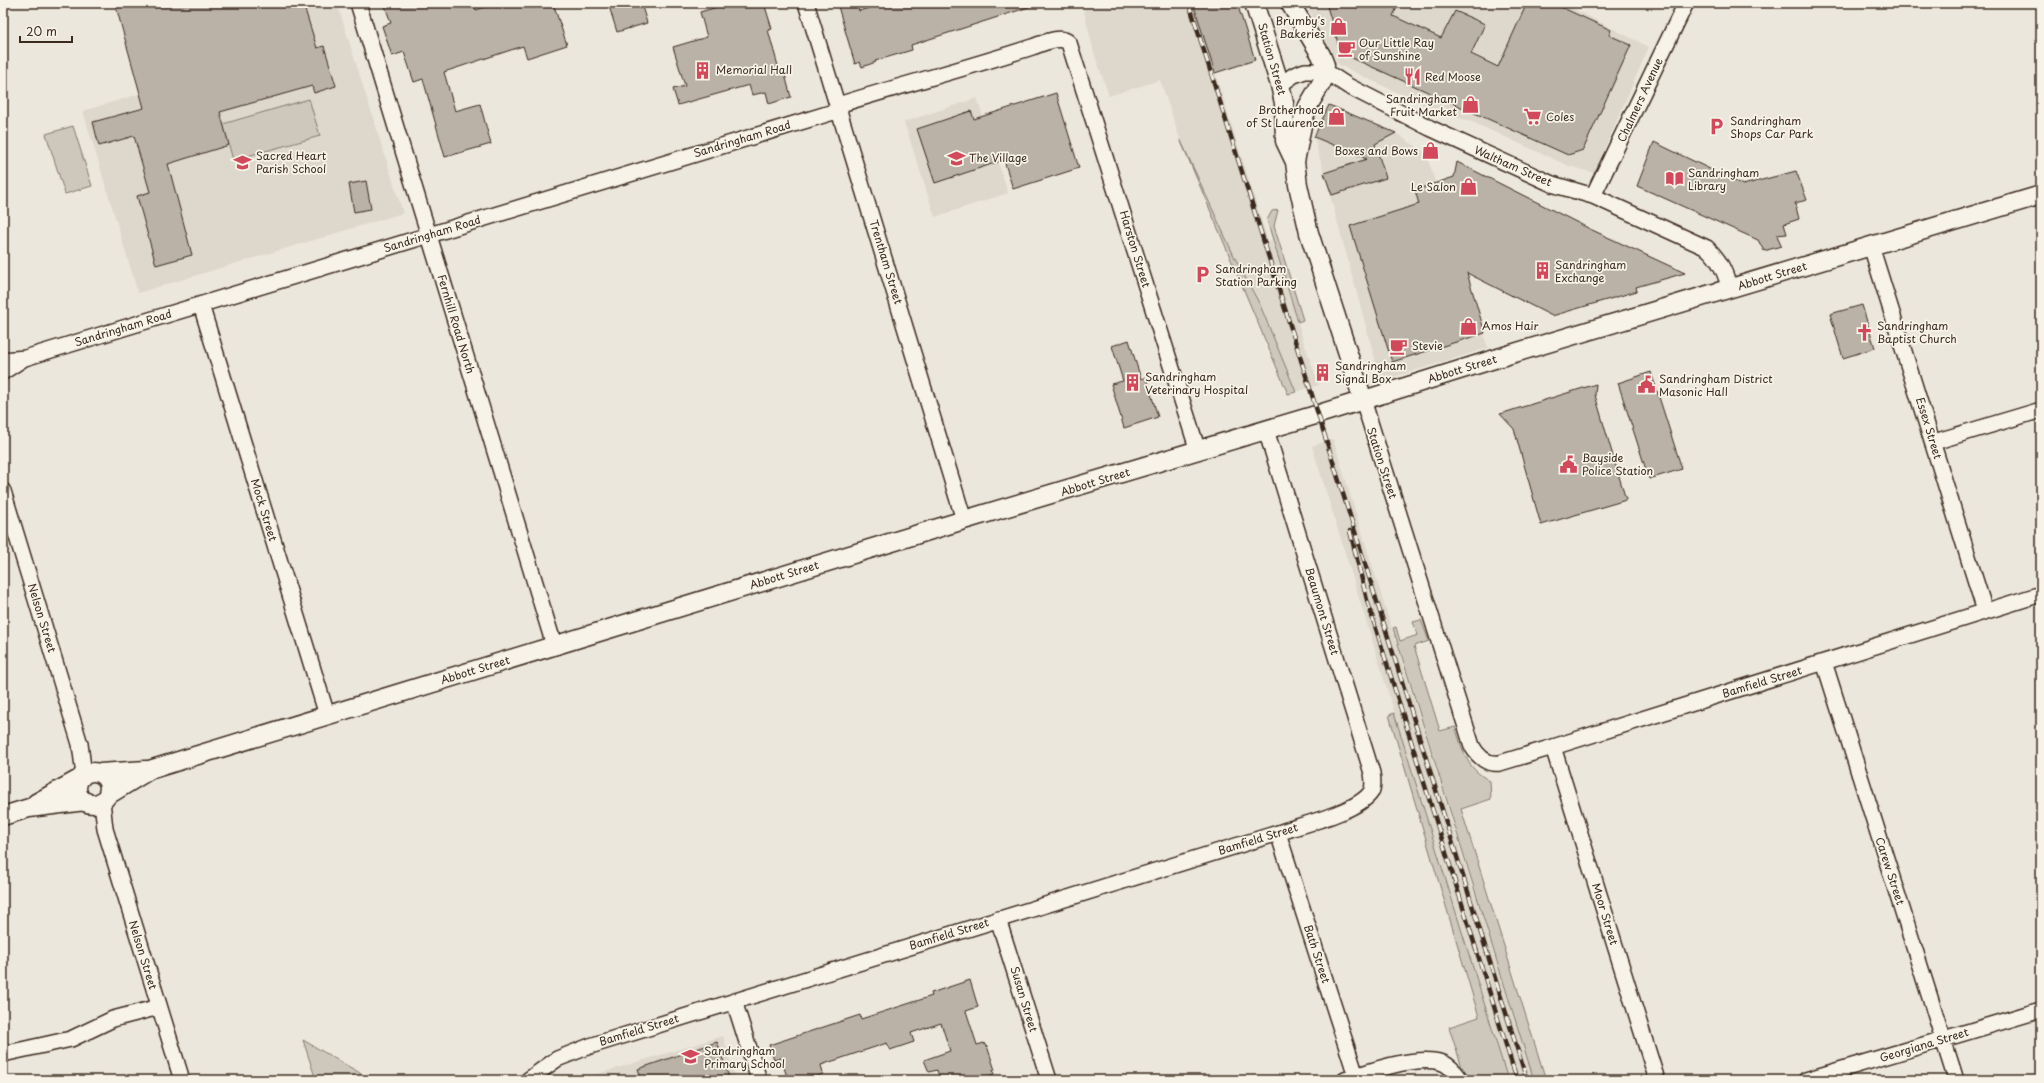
<svg xmlns="http://www.w3.org/2000/svg" width="2044" height="1083" font-family="'Playpen Sans',sans-serif">
<style>
.built{fill:#ddd7cc}
.green{fill:#cec8bc;stroke:#84796d}
.building{fill:#bab2a7;stroke:#3b2a1e}
.lines{fill:none;stroke-linecap:round;stroke-linejoin:round}
.minor-casing{stroke:#3b2a1e;stroke-width:18}
.tertiary-casing{stroke:#3b2a1e;stroke-width:21}
.minor{stroke:#f7f3e8;stroke-width:15}
.tertiary{stroke:#f7f3e8;stroke-width:18}
.rail-casing{stroke:#3b2a1e;stroke-width:4.5}
.rail{stroke:#f7f3e8;stroke-width:3;stroke-dasharray:9;stroke-linecap:butt}
.labels{text-anchor:middle;stroke-width:3.5;stroke-linejoin:round;paint-order:stroke}
.poi-label{font-size:11px;fill:#3b2a1e;stroke:#f7f3e8;text-anchor:start}
.street-label{font-size:11px;fill:#3b2a1e;stroke:#f7f3e8}
</style>
<rect width="100%" height="100%" fill="#ece7dc"/>
<filter id="ink" filterUnits="userSpaceOnUse"><feTurbulence type="fractalNoise" baseFrequency=".025" numOctaves="2"/><feDisplacementMap in="SourceGraphic" scale="8" xChannelSelector="R" yChannelSelector="G"/><feConvolveMatrix kernelMatrix="1 2 1 2 8 2 1 2 1" color-interpolation-filters="sRGB"/></filter>
<g filter="url(#ink)">
<!-- built -->
<path class="built" d="M 237,3 L 337,3 L 403,213 L 138,293 L 83,111 L 254,59 Z
M 1082,3 L 1193,3 L 1268,241 L 1273,240 L 1303,340 L 1319,385 L 1296,392 L 1260,305 L 1235,258 L 1180,139 L 1160,80 L 1109,96 L 1094,53 Z
M 1305,3 L 1562,3 L 1649,47 L 1594,173 L 1569,166 L 1470,121 L 1443,114 L 1339,65 Z
M 977,98 L 1008,193 L 935,217 L 904,122 Z
M 1329,105 L 1396,133 L 1426,153 L 1488,348 L 1381,381 L 1314,137 Z
M 1333,439 L 1453,826 L 1534,1080 L 1508,1080 L 1312,446 Z
M 723,1036 L 736,1080 L 582,1080 L 584,1078 Z"/>
<!-- green -->
<path class="green" d="M 309,99 L 320,136 L 233,160 L 223,124 Z
M 73,126 L 92,186 L 65,194 L 46,134 Z
M 1180,139 L 1235,258 L 1260,305 L 1296,392 L 1288,394 Z
M 1278,210 L 1274,226 L 1303,320 L 1298,322 L 1267,220 L 1272,211 Z
M 1421,620 L 1429,641 L 1414,646 L 1440,731 L 1455,727 C 1464,752 1465,767 1490,781 L 1491,799 L 1461,809 L 1546,1080 L 1534,1080 L 1393,628 L 1396,627 L 1400,641 L 1418,635 L 1413,622 Z
M 1394,713 L 1508,1080 L 1466,1080 L 1449,1027 L 1479,1017 L 1389,715 Z
M 303,1040 L 372,1080 L 316,1080 Z"/>
<!-- building -->
<path class="building" d="M 115,3 L 303,3 L 317,48 L 324,46 L 336,86 L 314,93 L 312,86 L 220,112 L 229,145 L 168,164 L 192,255 L 156,265 L 137,196 L 150,192 L 134,136 L 99,146 L 93,122 L 144,108 Z
M 384,3 L 474,3 L 476,10 L 498,3 L 553,3 L 567,45 L 527,58 L 523,46 L 444,72 L 455,111 L 480,104 L 491,144 L 445,157 L 423,79 L 414,82 L 404,52 L 392,56 L 382,26 L 391,23 Z
M 608,3 L 641,3 L 647,23 L 617,32 Z
M 731,3 L 764,3 L 772,29 L 768,30 L 780,73 L 784,71 L 791,97 L 769,104 L 766,92 L 752,95 L 749,85 L 678,105 L 673,89 L 685,86 L 673,47 L 707,37 L 700,12 Z
M 837,3 L 856,3 L 859,11 L 885,3 L 1031,3 L 1032,6 L 911,45 L 912,50 L 875,61 L 876,62 L 862,67 L 860,62 L 855,64 Z
M 1193,3 L 1237,3 L 1255,60 L 1215,73 Z
M 1326,3 L 1399,3 L 1393,16 L 1441,38 L 1455,11 L 1485,24 L 1471,54 L 1498,67 L 1527,3 L 1552,3 L 1611,30 L 1609,35 L 1631,45 L 1583,150 L 1568,155 L 1341,53 Z
M 1056,93 L 1079,168 L 1013,189 L 1004,160 L 935,183 L 917,129 L 971,111 L 974,119 Z
M 1329,105 L 1396,133 L 1375,144 L 1386,178 L 1332,195 L 1324,173 L 1367,159 L 1314,137 Z
M 1654,142 L 1743,185 L 1796,171 L 1807,200 L 1795,203 L 1799,219 L 1784,224 L 1787,234 L 1777,235 L 1781,246 L 1764,251 L 1758,240 L 1637,186 Z
M 1457,162 L 1590,229 L 1685,273 L 1636,287 L 1637,291 L 1552,316 L 1467,273 L 1485,333 L 1392,362 L 1350,226 L 1419,204 L 1415,190 L 1454,177 Z
M 366,181 L 371,209 L 354,212 L 349,184 Z
M 1862,305 L 1875,348 L 1843,358 L 1830,314 Z
M 1129,340 L 1141,379 L 1146,377 L 1158,417 L 1124,428 L 1111,384 L 1123,381 L 1112,346 Z
M 1651,372 L 1682,469 L 1649,479 L 1618,383 Z
M 1596,384 L 1595,395 L 1626,500 L 1541,525 L 1514,429 L 1500,414 Z
M 970,980 L 978,1007 L 966,1011 L 977,1045 L 984,1043 L 986,1047 L 987,1046 L 995,1070 L 993,1070 L 994,1074 L 976,1080 L 940,1080 L 937,1070 L 929,1072 L 924,1060 L 950,1051 L 941,1023 L 911,1033 L 914,1042 L 890,1050 L 887,1043 L 821,1065 L 823,1074 L 806,1080 L 788,1080 L 781,1058 L 774,1060 L 769,1045 L 860,1015 L 861,1019 L 932,996 L 931,993 Z
M 717,1042 L 730,1080 L 642,1080 L 638,1069 Z"/>
<g class="lines">
<defs>
<path id="minor" d="M 358,3 L 554,645
M 806,3 L 964,520
M 1280,85 L 1294,75 L 1305,71 L 1325,71 L 1348,86 L 1430,128 L 1552,184 L 1593,196 L 1707,248 C 1720,260 1725,272 1730,289
M 838,105 C 902,85 968,68 1032,47 C 1042,44 1060,34 1069,43 L 1198,451
M 1593,196 L 1686,3
M 1871,246 L 1985,611
M 201,305 L 327,715
M 3,360 L 25,358 L 840,110
M 3,372 L 23,359
M 1363,400 L 1472,746 C 1478,757 1488,765 1500,763 L 1553,747 L 2041,594
M 1934,442 L 2041,410
M 3,491 L 80,744 L 84,775
M 1824,662 L 1956,1080
M 1553,747 L 1657,1080
M 102,801 L 105,829 L 182,1080
M 1278,833 L 1356,1076
M 998,919 L 1049,1080
M 734,1001 L 759,1080
M 3,1054 L 71,1039 L 113,1019 L 159,1007
M 528,1080 L 557,1059 L 590,1046 L 1278,833 C 1300,825 1358,812 1371,792 C 1374,786 1373,779 1372,773 L 1266,430
M 1345,1080 C 1369,1071 1415,1056 1440,1062 C 1449,1064 1456,1073 1461,1080
M 1806,1080 L 2041,1010"/>
<path id="tertiary" d="M 1254,3 L 1280,85 L 1284,103 L 1285,141 L 1295,162
M 1290,3 L 1321,55 L 1325,65 L 1322,82 L 1308,106 L 1303,120 L 1295,162 L 1298,185 L 1309,233 L 1363,400
M77 788a16 16 0 1 1 32 0a16 16 0 1 1-32 0Z
M 100,773 L 146,770
M 108,795 L 149,770 L 964,520 L 1319,414 L 1501,357 L 2041,195
M 36,803 L 81,778
M 3,816 L 29,808 L 85,801"/>
</defs>
<!-- minor casing -->
<use href="#minor" class="minor-casing"/>
<!-- tertiary casing -->
<use href="#tertiary" class="tertiary-casing"/>
<!-- minor -->
<use href="#minor" class="minor"/>
<!-- tertiary -->
<use href="#tertiary" class="tertiary"/>
<defs>
<path id="rail" d="M 1189,3 L 1527,1080
M 1350,531 L 1367,600 L 1517,1080"/>
</defs>
<!-- rail casing -->
<use href="#rail" class="rail-casing"/>
<!-- rail -->
<use href="#rail" class="rail"/>
</g>
</g>
<!-- icons -->
<defs>
<symbol id="shop-bare" viewBox="-9 -9 18 18"><path d="M-5-2.5h2.3a2.7 3.5 0 0 1 5.4 0H5L5.5 6h-11ZM-1.5-2.5h3a1.5 2.3 0 0 0-3 0Z" fill="#d1495b" stroke="#f7f3e8" stroke-width="2.5" paint-order="stroke"/></symbol>
<symbol id="cafe-bare" viewBox="-9 -9 18 18"><path d="M-5.5-4.5H6V0H3Q3 3.5 0 3.5H-2.5Q-5.5 3.5-5.5 0ZM3-3.2v2h1.7v-2ZM-6 4.5H4V6H-6Z" fill="#d1495b" stroke="#f7f3e8" stroke-width="2.5" paint-order="stroke"/></symbol>
<symbol id="building-bare" viewBox="-9 -9 18 18"><path d="M-4-6H4V6H1V3H-1V6H-4ZM-2.5-4.3h1.7v1.8h-1.7ZM.8-4.3h1.7v1.8H.8ZM-2.5-1h1.7V.8h-1.7ZM.8-1h1.7V.8H.8Z" fill="#d1495b" stroke="#f7f3e8" stroke-width="2.5" paint-order="stroke"/></symbol>
<symbol id="restaurant-bare" viewBox="-9 -9 18 18"><path d="M-5-6h1v4h1v-4h1v4h1v-4h1v5L-1.5 .5V6h-2V.5L-5-1ZM5-6V6H3V1.5H1.5Q1.5-4 5-6Z" fill="#d1495b" stroke="#f7f3e8" stroke-width="2.5" paint-order="stroke"/></symbol>
<symbol id="supermarket-bare" viewBox="-9 -9 18 18"><path d="M-6-5.5h2.5l.6 2H6L4.5 2H-2.5L-4.4-4H-6ZM-1.5 3.2a1.3 1.3 0 1 0 .1 0ZM3 3.2a1.3 1.3 0 1 0 .1 0Z" fill="#d1495b" stroke="#f7f3e8" stroke-width="2.5" paint-order="stroke"/></symbol>
<symbol id="parking-bare" viewBox="-9 -9 18 18"><path d="M-3.5-5.5H1a3.5 3.5 0 0 1 0 7H-1V5.5H-3.5ZM-1-3.4V-.6H.8a1.4 1.4 0 0 0 0-2.8Z" fill="#d1495b" stroke="#f7f3e8" stroke-width="2.5" paint-order="stroke"/></symbol>
<symbol id="school-bare" viewBox="-9 -9 18 18"><path d="M0-5L7-2L0 1L-7-2ZM-4 1L0 2.5L4 1V4Q0 6-4 4Z" fill="#d1495b" stroke="#f7f3e8" stroke-width="2.5" paint-order="stroke"/></symbol>
<symbol id="library-bare" viewBox="-9 -9 18 18"><path d="M-6-4Q-3-5.5-.7-3.5V5Q-3 3-6 4ZM6-4Q3-5.5 .7-3.5V5Q3 3 6 4Z" fill="#d1495b" stroke="#f7f3e8" stroke-width="2.5" paint-order="stroke"/></symbol>
<symbol id="church-bare" viewBox="-9 -9 18 18"><path d="M-1.2-6h2.4v3.5h3.3v2.4h-3.3V6h-2.4V-.1h-3.3v-2.4h3.3Z" fill="#d1495b" stroke="#f7f3e8" stroke-width="2.5" paint-order="stroke"/></symbol>
<symbol id="civic-bare" viewBox="-9 -9 18 18"><path d="M-.6-6.5H3V-4.5H.6V-3L4-1V1h2V6H-6V1h2V-1L-.6-3ZM-1.2 2.5V6h2.4V2.5Z" fill="#d1495b" stroke="#f7f3e8" stroke-width="2.5" paint-order="stroke"/></symbol>
</defs>
<g fill-rule="evenodd">
<use href="#shop-bare" x="1326" y="14" width="25" height="25"/>
<use href="#cafe-bare" x="1334" y="36" width="25" height="25"/>
<use href="#building-bare" x="690" y="58" width="25" height="25"/>
<use href="#restaurant-bare" x="1400" y="64" width="25" height="25"/>
<use href="#shop-bare" x="1458" y="92" width="25" height="25"/>
<use href="#shop-bare" x="1324" y="104" width="25" height="25"/>
<use href="#supermarket-bare" x="1520" y="104" width="25" height="25"/>
<use href="#parking-bare" x="1704" y="114" width="25" height="25"/>
<use href="#shop-bare" x="1418" y="138" width="25" height="25"/>
<use href="#school-bare" x="944" y="146" width="25" height="25"/>
<use href="#school-bare" x="230" y="150" width="25" height="25"/>
<use href="#library-bare" x="1662" y="166" width="25" height="25"/>
<use href="#shop-bare" x="1456" y="174" width="25" height="25"/>
<use href="#building-bare" x="1530" y="258" width="25" height="25"/>
<use href="#parking-bare" x="1190" y="262" width="25" height="25"/>
<use href="#shop-bare" x="1456" y="314" width="25" height="25"/>
<use href="#church-bare" x="1852" y="320" width="25" height="25"/>
<use href="#cafe-bare" x="1386" y="334" width="25" height="25"/>
<use href="#building-bare" x="1310" y="360" width="25" height="25"/>
<use href="#building-bare" x="1120" y="370" width="25" height="25"/>
<use href="#civic-bare" x="1634" y="372" width="25" height="25"/>
<use href="#civic-bare" x="1556" y="452" width="25" height="25"/>
<use href="#school-bare" x="678" y="1044" width="25" height="25"/>
</g>
<g class="labels">
<!-- poi labels -->
<g class="poi-label">
<text x="1325" y="25" text-anchor="end">Brumby's<tspan x="1325" dy="13">Bakeries</tspan></text>
<text x="1359" y="47">Our Little Ray<tspan x="1359" dy="13">of Sunshine</tspan></text>
<text x="716" y="74">Memorial Hall</text>
<text x="1425" y="81">Red Moose</text>
<text x="1457" y="103" text-anchor="end">Sandringham<tspan x="1457" dy="13">Fruit Market</tspan></text>
<text x="1324" y="114" text-anchor="end">Brotherhood<tspan x="1324" dy="13">of St Laurence</tspan></text>
<text x="1546" y="121">Coles</text>
<text x="1730" y="125">Sandringham<tspan x="1730" dy="13">Shops Car Park</tspan></text>
<text x="1418" y="155" text-anchor="end">Boxes and Bows</text>
<text x="256" y="160">Sacred Heart<tspan x="256" dy="13">Parish School</tspan></text>
<text x="969" y="162">The Village</text>
<text x="1688" y="177">Sandringham<tspan x="1688" dy="13">Library</tspan></text>
<text x="1456" y="191" text-anchor="end">Le Salon</text>
<text x="1555" y="269">Sandringham<tspan x="1555" dy="13">Exchange</tspan></text>
<text x="1215" y="273">Sandringham<tspan x="1215" dy="13">Station Parking</tspan></text>
<text x="1482" y="330">Amos Hair</text>
<text x="1877" y="330">Sandringham<tspan x="1877" dy="13">Baptist Church</tspan></text>
<text x="1412" y="350">Stevie</text>
<text x="1335" y="370">Sandringham<tspan x="1335" dy="13">Signal Box</tspan></text>
<text x="1145" y="381">Sandringham<tspan x="1145" dy="13">Veterinary Hospital</tspan></text>
<text x="1659" y="383">Sandringham District<tspan x="1659" dy="13">Masonic Hall</tspan></text>
<text x="1582" y="462">Bayside<tspan x="1582" dy="13">Police Station</tspan></text>
<text x="704" y="1055">Sandringham<tspan x="704" dy="13">Primary School</tspan></text>
</g>
<!-- street labels -->
<g class="street-label">
<text transform="translate(1272 59) rotate(74)" y="4">Station Street</text>
<text transform="translate(1640 100) rotate(-65)" y="4">Chalmers Avenue</text>
<text transform="translate(742 139) rotate(-17)" y="4">Sandringham Road</text>
<text transform="translate(1513 166) rotate(24)" y="4">Waltham Street</text>
<text transform="translate(432 234) rotate(-17)" y="4">Sandringham Road</text>
<text transform="translate(1135 249) rotate(73)" y="4">Harston Street</text>
<text transform="translate(886 262) rotate(73)" y="4">Trentham Street</text>
<text transform="translate(1772 276) rotate(-17)" y="4">Abbott Street</text>
<text transform="translate(456 324) rotate(73)" y="4">Fernhill Road North</text>
<text transform="translate(123 328) rotate(-17)" y="4">Sandringham Road</text>
<text transform="translate(1462 369) rotate(-17)" y="4">Abbott Street</text>
<text transform="translate(1929 428) rotate(73)" y="4">Essex Street</text>
<text transform="translate(1382 463) rotate(72)" y="4">Station Street</text>
<text transform="translate(1095 482) rotate(-17)" y="4">Abbott Street</text>
<text transform="translate(264 510) rotate(73)" y="4">Mock Street</text>
<text transform="translate(784 575) rotate(-17)" y="4">Abbott Street</text>
<text transform="translate(1322 611) rotate(73)" y="4">Beaumont Street</text>
<text transform="translate(42 618) rotate(73)" y="4">Nelson Street</text>
<text transform="translate(475 670) rotate(-17)" y="4">Abbott Street</text>
<text transform="translate(1762 682) rotate(-17)" y="4">Bamfield Street</text>
<text transform="translate(1258 839) rotate(-17)" y="4">Bamfield Street</text>
<text transform="translate(1890 871) rotate(72)" y="4">Carew Street</text>
<text transform="translate(1605 914) rotate(73)" y="4">Moor Street</text>
<text transform="translate(949 934) rotate(-17)" y="4">Bamfield Street</text>
<text transform="translate(1317 954) rotate(72)" y="4">Bath Street</text>
<text transform="translate(143 955) rotate(73)" y="4">Nelson Street</text>
<text transform="translate(1024 999) rotate(73)" y="4">Susan Street</text>
<text transform="translate(639 1030) rotate(-17)" y="4">Bamfield Street</text>
<text transform="translate(1924 1045) rotate(-17)" y="4">Georgiana Street</text>
</g>
</g>
<!-- margin -->
<rect width="2044" height="1083" fill="none" stroke="#f7f3e8" stroke-width="16"/>
<rect x="8" y="8" width="2028" height="1067" fill="none" stroke="#3b2a1e" stroke-width="1.5" filter="url(#ink)"/>
<!-- scale -->
<path d="M20 36v6h52v-6" fill="none" stroke="#3b2a1e" stroke-width="2"/>
<text x="26" y="36" font-size="12" fill="#3b2a1e" stroke="#f7f3e8" stroke-width="3" paint-order="stroke">20 m</text>
</svg>
